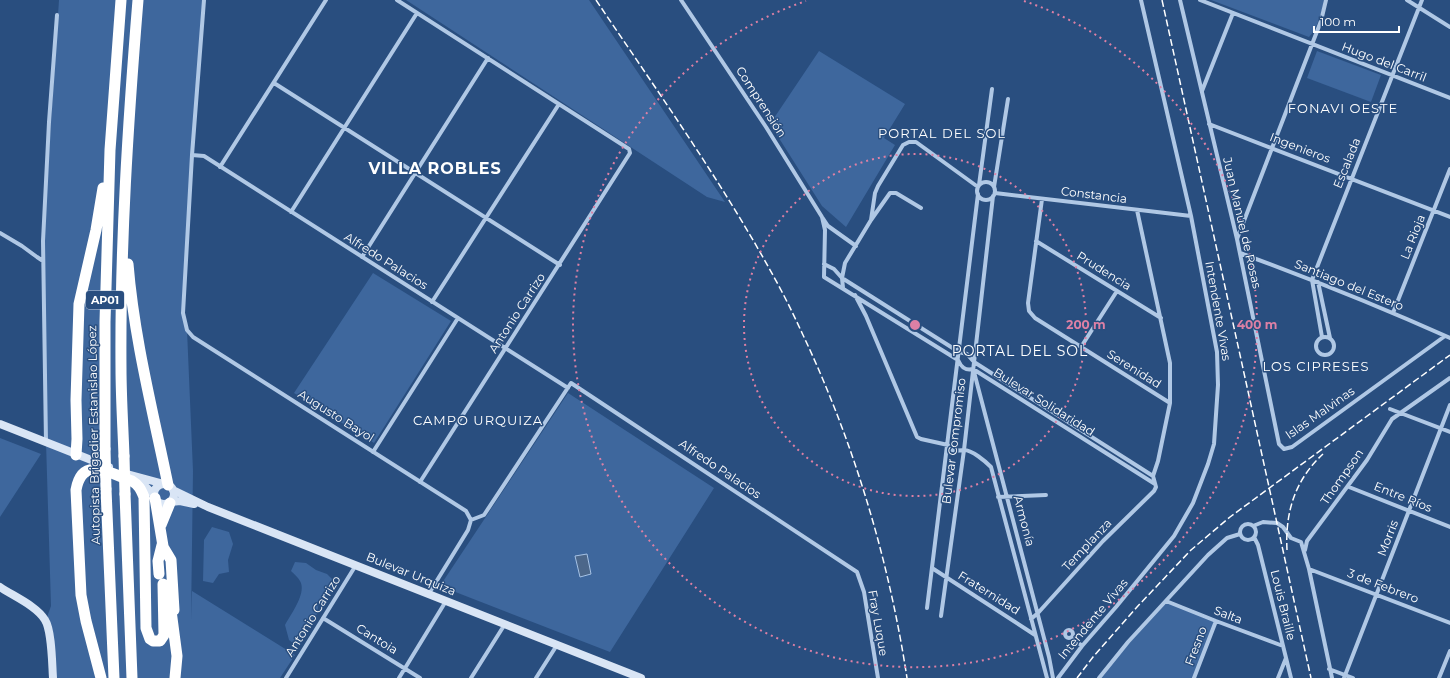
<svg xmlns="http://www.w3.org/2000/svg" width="1450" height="678" font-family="Montserrat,sans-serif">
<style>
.green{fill:#3e679d}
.water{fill:#4c678a;stroke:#a5c2e5}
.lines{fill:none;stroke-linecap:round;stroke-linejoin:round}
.minor{stroke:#b0c8e5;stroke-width:4}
.secondary{stroke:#d9e5f5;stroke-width:8}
.motorway{stroke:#fff;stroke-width:11}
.rail{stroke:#fff;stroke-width:1.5;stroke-dasharray:7 3;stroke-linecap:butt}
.motorway-bridge{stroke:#fff;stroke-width:11}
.ring{fill:none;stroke:#dd80a5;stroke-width:2;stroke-dasharray:2 4}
.labels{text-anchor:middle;stroke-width:3;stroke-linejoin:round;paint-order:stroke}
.shield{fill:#294e7f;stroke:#bfcad9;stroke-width:1}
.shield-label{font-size:11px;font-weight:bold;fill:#fff}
.street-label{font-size:12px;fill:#fff;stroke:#294e7f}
.neighbourhood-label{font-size:13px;letter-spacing:1px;fill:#fff;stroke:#294e7f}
.quarter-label{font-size:14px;letter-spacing:1px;fill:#fff;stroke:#294e7f}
.district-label{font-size:16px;font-weight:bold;letter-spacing:1px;fill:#fff;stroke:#294e7f}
.centre{fill:#dd80a5;stroke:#294e7f;stroke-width:2}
.ring-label{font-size:12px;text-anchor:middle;font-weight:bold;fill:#dd80a5;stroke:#294e7f;stroke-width:3;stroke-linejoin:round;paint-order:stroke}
</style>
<rect width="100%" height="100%" fill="#294e7f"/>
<!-- green -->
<path class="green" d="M 59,0 L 204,0 L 183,313 L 187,330 L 193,471 L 191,620 L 192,591 L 295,655 L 280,678 L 53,678 L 46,620 L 51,606 L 46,442 L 43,241 Z
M 406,0 L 589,0 L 725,202 L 707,197 Z
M 1211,0 L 1324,0 C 1322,12 1317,29 1309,37 Z
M 819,51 L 905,104 L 884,138 L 895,145 L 846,227 L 822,206 L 770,124 Z
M 1317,51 L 1381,75 L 1371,102 L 1307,78 Z
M 373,273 L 451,321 L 374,443 L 294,393 Z
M 568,393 L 714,488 L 610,652 L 440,586 Z
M 0,438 L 41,454 L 0,517 Z
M 212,527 L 229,532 L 233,544 L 228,560 L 229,572 L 219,574 L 213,583 L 203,581 L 204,540 Z
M 295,562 L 306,563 L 316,570 L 327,574 L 334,581 L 333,590 L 319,601 L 317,614 L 304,628 L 297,646 L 289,640 L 285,625 C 291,614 307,593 300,581 C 298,577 294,574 291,571 Z
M 1166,601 L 1216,621 L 1194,678 L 1099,678 Z"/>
<!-- water -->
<path class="water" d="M 587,554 L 591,574 L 580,577 L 575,556 Z"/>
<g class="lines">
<!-- minor -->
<path class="minor" d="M 204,0 L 192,155 L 183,313 L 187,330 L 193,337 L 466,511 L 471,520
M 397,0 L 629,149 L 630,153 L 420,482
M 681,0 L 766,127 L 822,217 L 828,226 L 856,246
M 1180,0 L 1237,239 L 1279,444 L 1284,449 L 1292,447 L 1445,336
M 1200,0 L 1450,98
M 1407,0 L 1450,27
M 274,83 L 560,265
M 1202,91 L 1233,13
M 1209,124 L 1450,217
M 192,155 L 204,156 L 568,388
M 220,167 L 326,0
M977 191a9 9 0 1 1 18 0a9 9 0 1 1-18 0Z
M 979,185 L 992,89
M 994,187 L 1008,99
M 995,193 L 1191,216
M 1042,199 L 1028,303 L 1029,311 L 1035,318 L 1170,403
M 291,212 L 417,13
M 822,217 L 825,230 L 824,277 L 958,360 C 961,367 965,371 973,369 L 1155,484
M 871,220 L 875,193 L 878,186 L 903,145 L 909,142 L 916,142 L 978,187
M 0,233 L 22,246 L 37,257 L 43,261
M 1237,239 L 1321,21 L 1326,0
M 1036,241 L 1161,318
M 1240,253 C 1311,279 1381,307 1450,338
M 362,257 L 488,58
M 824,264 L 834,269 L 842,278 L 959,352 L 967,354 L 974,362 L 1153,476
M 1318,282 L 1330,338
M 843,288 L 842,278 L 845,263 L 871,220 L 890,193 L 896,193 L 921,208
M 855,295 L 866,316 L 917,437 L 921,439 L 948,445 C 953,454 956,450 964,450 C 972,450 985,461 991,467 L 1047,678
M 432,302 L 559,104
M 1393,313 L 1450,169
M1316 346a9 9 0 1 1 18 0a9 9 0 1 1-18 0Z
M 1322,337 L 1312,280 L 1422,0
M 1081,347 L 1117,291
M 974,372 L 1049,657 L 1053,678
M 1390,409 L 1450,432
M 46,442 L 43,241 L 49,122 L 57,15
M 373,452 L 458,318
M 1349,487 L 1450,527
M 998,497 L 1046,495
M1240 532a8 8 0 1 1 16 0a8 8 0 1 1-16 0Z
M 1253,526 L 1263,522 L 1277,523 L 1283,527 L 1291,538 L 1301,542 L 1309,569 L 1332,678
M 1254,537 L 1258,545 L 1291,678
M 1305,550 L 1307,541 L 1367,460 L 1392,419 L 1450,378
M 932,568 L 1035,635
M 1309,569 L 1450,623
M 428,595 L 468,530 L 471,520 L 484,515 L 571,383 L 857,572 L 864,592 L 878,678
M 1166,601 L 1216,621 L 1283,646
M 927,608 L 978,194
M 941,616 L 964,450 L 993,196
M 323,618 L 420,678
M 1031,619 L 1038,613 L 1103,541 L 1154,491 L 1156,487 L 1153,476 L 1158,461 L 1170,403 L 1170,363 L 1137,210
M1065 634a4 4 0 1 1 8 0a4 4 0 1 1-8 0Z
M 1072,637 L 1082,646
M 1329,669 L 1353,678
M 286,678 L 356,565
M 399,678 L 446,601
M 471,678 L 505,624
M 536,678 L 557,645
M 1058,678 L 1082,646 L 1116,607 L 1174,536 L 1193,503 L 1208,464 L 1214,444 L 1218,385 L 1217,352 L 1191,216 L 1141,0
M 1099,678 L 1128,642 L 1208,555 L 1227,538 L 1240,534
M 1194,678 L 1216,621
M 1278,678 L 1286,658
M 1344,678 L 1450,405
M 1439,678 L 1450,651"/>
<!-- secondary -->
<path class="secondary" d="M 0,424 L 109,467
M 127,474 L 164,484
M 138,479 L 154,495
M154 494a10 10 0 1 1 20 0a10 10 0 1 1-20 0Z
M 173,490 L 208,507 L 641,678
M 171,502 L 180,501 L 194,504
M 0,587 C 13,596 37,606 45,620 C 52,631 52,664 53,678"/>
<!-- motorway -->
<path class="motorway" d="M 128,264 C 134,338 153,412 168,485
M 105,449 L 105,322 L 110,150 L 121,0
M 76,455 L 77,439 L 76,400 L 79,304 L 96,230 L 103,188
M 124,456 C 123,427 121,397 121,368 C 120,245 128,123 138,0
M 106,489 L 114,678
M 125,494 L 132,678
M 155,498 L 164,552
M 161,525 L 170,503
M 162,545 L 171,560 L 174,610
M 159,574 L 158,561 L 162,545
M 170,603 L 177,656 L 175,678
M 101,678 L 86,621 L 81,595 L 76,490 C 82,455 110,473 132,481 C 139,485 141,490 144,497 L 146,628 L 150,639 L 153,641 L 160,641 L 164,635 L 163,584"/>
<!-- rail -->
<path class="rail" d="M 596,0 C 660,95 727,189 781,290 C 789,305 796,320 803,335 C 854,443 889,560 907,678
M 1162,0 L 1311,678
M 1287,550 C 1285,512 1295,480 1323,454
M 1077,678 L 1093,657 L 1137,607 L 1191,550 L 1230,517 L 1450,355"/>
<!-- motorway-bridge -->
<path class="motorway-bridge" d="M 105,449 L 106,489
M 124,456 L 125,494"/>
</g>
<!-- distance rings -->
<g class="ring">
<circle cx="915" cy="325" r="171"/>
<path d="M1024 1A342 342 0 1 1 806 1"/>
</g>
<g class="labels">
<!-- shield labels -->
<rect class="shield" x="86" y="291" width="38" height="18" rx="3"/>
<g class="shield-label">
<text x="105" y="304">AP01</text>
</g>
<!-- street labels -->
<g class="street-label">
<text transform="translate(1384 62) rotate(21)" y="4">Hugo del Carril</text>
<text transform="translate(761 102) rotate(57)" y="4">Comprensión</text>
<text transform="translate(1300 148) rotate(21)" y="4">Ingenieros</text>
<text transform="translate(1347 163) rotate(-68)" y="4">Escalada</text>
<text transform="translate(1094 195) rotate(7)" y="4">Constancia</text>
<text transform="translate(1242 223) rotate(77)" y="4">Juan Manuel de Rosas</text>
<text transform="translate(1413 237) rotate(-68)" y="4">La Rioja</text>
<text transform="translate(386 261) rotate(32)" y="4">Alfredo Palacios</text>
<text transform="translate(1104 271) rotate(32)" y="4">Prudencia</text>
<text transform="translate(1349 285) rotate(22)" y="4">Santiago del Estero</text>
<text transform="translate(1218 311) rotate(80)" y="4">Intendente Vivas</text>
<text transform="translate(517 313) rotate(-57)" y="4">Antonio Carrizo</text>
<text transform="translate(1134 369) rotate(32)" y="4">Serenidad</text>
<text transform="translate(1044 402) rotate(32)" y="4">Bulevar Solidaridad</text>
<text transform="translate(1320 413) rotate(-35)" y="4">Islas Malvinas</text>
<text transform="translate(336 416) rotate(32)" y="4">Augusto Bayol</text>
<text transform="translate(94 435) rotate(-91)" y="4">Autopista Brigadier Estanislao López</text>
<text transform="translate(954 441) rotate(-83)" y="4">Bulevar Compromiso</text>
<text transform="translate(720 469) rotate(34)" y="4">Alfredo Palacios</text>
<text transform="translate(1342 477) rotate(-55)" y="4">Thompson</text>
<text transform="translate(1403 497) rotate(22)" y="4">Entre Ríos</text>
<text transform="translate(1024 521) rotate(75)" y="4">Armonía</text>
<text transform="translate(1388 538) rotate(-69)" y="4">Morris</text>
<text transform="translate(1087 545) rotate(-47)" y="4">Templanza</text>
<text transform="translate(411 574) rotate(22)" y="4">Bulevar Urquiza</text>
<text transform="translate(1383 586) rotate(21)" y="4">3 de Febrero</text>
<text transform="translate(989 593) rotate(32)" y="4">Fraternidad</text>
<text transform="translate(1283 605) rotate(76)" y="4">Louis Braille</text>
<text transform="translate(1228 615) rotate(21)" y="4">Salta</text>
<text transform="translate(313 616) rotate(-58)" y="4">Antonio Carrizo</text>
<text transform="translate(1093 619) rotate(-50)" y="4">Intendente Vivas</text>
<text transform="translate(878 623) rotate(80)" y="4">Fray Luque</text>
<text transform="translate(377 639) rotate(32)" y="4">Cantoia</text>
<text transform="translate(1196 646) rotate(-69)" y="4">Fresno</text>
</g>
<!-- neighbourhood labels -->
<g class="neighbourhood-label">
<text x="1343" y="113">FONAVI OESTE</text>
<text x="942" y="138">PORTAL DEL SOL</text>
<text x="1316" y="371">LOS CIPRESES</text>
<text x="478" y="425">CAMPO URQUIZA</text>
</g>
<!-- quarter labels -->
<g class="quarter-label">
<text x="1020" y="356">PORTAL DEL SOL</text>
</g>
<!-- district labels -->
<g class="district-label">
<text x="435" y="174">VILLA ROBLES</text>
</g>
</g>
<circle cx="915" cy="325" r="6" class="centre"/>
<g class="ring-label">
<text x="1086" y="329">200 m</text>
<text x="1257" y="329">400 m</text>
</g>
<!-- scale -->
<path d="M1314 26v6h85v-6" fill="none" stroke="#ffffff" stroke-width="2"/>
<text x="1320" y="26" font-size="12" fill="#ffffff" stroke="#294e7f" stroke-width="3" paint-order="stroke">100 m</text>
</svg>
